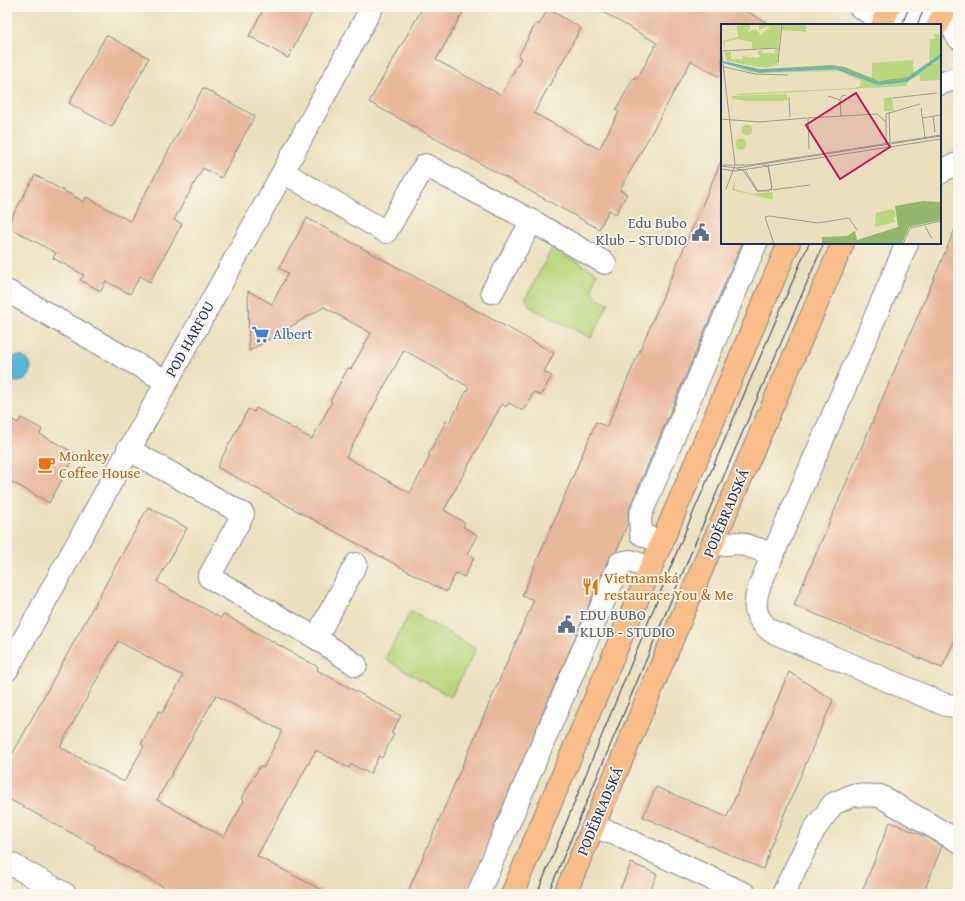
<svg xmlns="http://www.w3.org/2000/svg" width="965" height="901" font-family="'Gentium Book Plus',serif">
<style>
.green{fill:#bad77d;stroke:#6a836e}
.water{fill:#57b6d6;stroke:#39729a}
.building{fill:#e8b89b;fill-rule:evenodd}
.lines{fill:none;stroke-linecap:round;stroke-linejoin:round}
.minor-casing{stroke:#83888e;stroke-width:24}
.major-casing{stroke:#83888e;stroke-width:24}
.minor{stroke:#fff;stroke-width:22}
.major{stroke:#f8bd89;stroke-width:22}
.tram{stroke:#1b2f5e;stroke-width:1}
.labels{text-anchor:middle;stroke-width:3.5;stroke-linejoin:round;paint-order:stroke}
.service-label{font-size:15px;fill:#4e5e75;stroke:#fbf7ec;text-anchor:end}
.shop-label{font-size:15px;fill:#366cbe;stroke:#fbf7ec;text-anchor:start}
.street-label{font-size:15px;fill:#1b2f5e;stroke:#fbf7ec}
.food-label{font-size:15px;fill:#c56008;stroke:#fbf7ec;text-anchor:start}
.inset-river{fill:none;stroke:#57b6d6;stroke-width:2}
.inset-road{fill:none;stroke:#989998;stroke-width:1}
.view{fill:#c2185b;fill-opacity:0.15;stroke:#c2185b;stroke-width:2}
.inset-edge{fill:none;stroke:#1b2f5e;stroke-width:2}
</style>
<rect width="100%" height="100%" fill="#fbf7ec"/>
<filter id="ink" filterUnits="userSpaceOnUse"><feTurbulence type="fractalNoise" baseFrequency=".025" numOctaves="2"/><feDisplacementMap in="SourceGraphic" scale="8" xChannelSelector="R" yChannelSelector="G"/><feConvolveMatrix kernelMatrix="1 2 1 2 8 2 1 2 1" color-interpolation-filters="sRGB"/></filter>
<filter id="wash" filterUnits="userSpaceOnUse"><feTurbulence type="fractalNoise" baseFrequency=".012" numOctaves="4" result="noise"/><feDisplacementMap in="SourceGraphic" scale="16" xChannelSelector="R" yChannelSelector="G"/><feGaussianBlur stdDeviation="0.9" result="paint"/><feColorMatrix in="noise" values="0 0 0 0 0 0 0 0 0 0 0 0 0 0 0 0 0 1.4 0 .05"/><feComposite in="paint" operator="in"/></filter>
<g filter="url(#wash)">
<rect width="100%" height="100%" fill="#ebe0be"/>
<!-- green -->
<path class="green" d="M 552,248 L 597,273 C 590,291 590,296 609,303 L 591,338 L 530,307 L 526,298 Z
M 411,611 L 476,649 L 451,697 L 385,659 Z"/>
<!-- water -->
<path class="water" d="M5 369a13 13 0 1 1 26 0a13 13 0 1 1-26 0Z"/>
<g id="blocks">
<!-- building -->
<path class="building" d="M 265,7 L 315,7 L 288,58 L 249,36 Z
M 423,7 L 466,7 L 436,60 L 501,95 L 521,58 L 518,57 L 536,23 L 539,25 L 548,9 L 581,28 L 534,113 L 599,149 L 619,112 L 616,110 L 634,77 L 637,79 L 657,43 L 594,7 L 739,7 L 771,25 L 722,25 L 722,78 L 691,61 L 620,190 L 627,194 L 616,214 L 609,210 L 599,229 L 369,102 Z
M 106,35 L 149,58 L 112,127 L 69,103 Z
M 203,88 L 255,116 L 221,178 L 203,168 L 174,220 L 182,224 L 150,282 L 140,276 L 130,294 L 106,281 L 101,291 L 80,280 L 84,275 L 53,258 L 56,253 L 7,226 L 35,175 L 84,202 L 86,197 L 130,221 Z
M 722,159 L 722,243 L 742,243 L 628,511 L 628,523 L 616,552 L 609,558 L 466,894 L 407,894 L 534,600 L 522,596 L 596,422 L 607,427 Z
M 307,218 L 554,353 L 544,372 L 552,376 L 540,396 L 534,392 L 523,411 L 509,403 L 506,407 L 502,404 L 444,510 L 465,523 L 463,527 L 477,535 L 467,554 L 474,558 L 464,577 L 456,573 L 446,592 L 217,467 L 248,409 L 254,412 L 256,408 L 312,439 L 332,402 L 330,401 L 348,368 L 351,369 L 371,333 L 324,307 L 249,351 L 248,291 L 272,304 L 288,273 L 279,268 ZM 404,350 L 469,387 L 449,423 L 446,421 L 428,455 L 430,456 L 410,493 L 346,457 Z
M 958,222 L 958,632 L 942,668 L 794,605 Z
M 7,417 L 18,423 L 21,418 L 42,429 L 40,434 L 76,454 L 49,503 L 7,479 Z
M 148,507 L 187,528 L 157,582 L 221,618 L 223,614 L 318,667 L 317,670 L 401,716 L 391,733 L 394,734 L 382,758 L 379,756 L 370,774 L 351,764 L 349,768 L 316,750 L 257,856 L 329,894 L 176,894 L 94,849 L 95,846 L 7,798 L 7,764 ZM 118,641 L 183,676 L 162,713 L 159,711 L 141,744 L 144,746 L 124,782 L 60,747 ZM 216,695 L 282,731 L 263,768 L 260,766 L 241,799 L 244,801 L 224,837 L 157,800 Z
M 789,672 L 833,700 L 768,852 L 769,853 L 763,869 L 643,817 L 656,787 L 727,817 Z
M 890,822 L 926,837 L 942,846 L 923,894 L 861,894 Z
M 631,863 L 657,874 L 649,894 L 618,894 Z"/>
</g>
</g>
<g filter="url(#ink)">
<use href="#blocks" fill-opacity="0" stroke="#83888e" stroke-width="1"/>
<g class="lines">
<defs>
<path id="minor" d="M 860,7 L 884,22 L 920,19 L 944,11 L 958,11
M 941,7 L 958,38
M 940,84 L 954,79 L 958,80
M 283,172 L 386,232 L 425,165 L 532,221 L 605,263
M 940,173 L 946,168 L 958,164
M 907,243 L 759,587 C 753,606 754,618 771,631 L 946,705 L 958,706
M 7,291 L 166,381
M 492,292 L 532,221
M 128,449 L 243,514 L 209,577 L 316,638 L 356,665
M 662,543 L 641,534 L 640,516 L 756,243
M 712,545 L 739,543 L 773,554
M 316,638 L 356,564
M 7,670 L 283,172 L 372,7
M 593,827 L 615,834 L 745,894
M 7,862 L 65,894
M 478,894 L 620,563 L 630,561 L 651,568
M 783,894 L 814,830 L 833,804 L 853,795 L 880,796 L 958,841"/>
<path id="major" d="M 882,25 L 889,7
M 938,25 L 946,7
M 512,894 L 789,243
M 565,894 L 712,545 L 843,243"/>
</defs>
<!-- minor casing -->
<use href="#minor" class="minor-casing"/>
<!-- major casing -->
<use href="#major" class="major-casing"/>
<!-- minor -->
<use href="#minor" class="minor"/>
<!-- major -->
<use href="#major" class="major"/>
<!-- tram -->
<path class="tram" d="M 902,25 L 909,7
M 917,25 L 925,7
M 537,894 L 685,532 L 809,243
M 548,894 L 698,536 L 824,243"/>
</g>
</g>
<!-- icons -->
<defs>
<symbol id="civic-bare" viewBox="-9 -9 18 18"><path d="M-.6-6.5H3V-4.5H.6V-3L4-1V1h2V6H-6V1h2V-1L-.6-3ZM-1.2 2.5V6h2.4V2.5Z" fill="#5c6f8a" stroke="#fbf7ec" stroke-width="2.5" paint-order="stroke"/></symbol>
<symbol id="supermarket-bare" viewBox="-9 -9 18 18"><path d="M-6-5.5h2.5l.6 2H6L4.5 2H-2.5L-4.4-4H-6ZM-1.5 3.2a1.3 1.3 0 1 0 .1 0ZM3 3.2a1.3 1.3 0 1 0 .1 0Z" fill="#3f7fe0" stroke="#fbf7ec" stroke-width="2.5" paint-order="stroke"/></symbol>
<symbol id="cafe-bare" viewBox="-9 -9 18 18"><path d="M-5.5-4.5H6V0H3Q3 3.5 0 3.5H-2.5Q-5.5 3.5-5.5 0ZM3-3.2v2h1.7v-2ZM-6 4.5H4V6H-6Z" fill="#e8710a" stroke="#fbf7ec" stroke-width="2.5" paint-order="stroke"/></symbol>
<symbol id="restaurant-bare" viewBox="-9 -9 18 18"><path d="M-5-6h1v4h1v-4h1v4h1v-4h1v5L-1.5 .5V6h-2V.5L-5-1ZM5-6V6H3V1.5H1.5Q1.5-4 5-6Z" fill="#e8710a" stroke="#fbf7ec" stroke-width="2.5" paint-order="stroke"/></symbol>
</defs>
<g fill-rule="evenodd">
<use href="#civic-bare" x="688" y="220" width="25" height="25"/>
<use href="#supermarket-bare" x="248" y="322" width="25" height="25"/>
<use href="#cafe-bare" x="34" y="452" width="25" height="25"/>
<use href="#restaurant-bare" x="578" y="574" width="25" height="25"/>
<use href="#civic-bare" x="554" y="612" width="25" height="25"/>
</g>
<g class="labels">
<!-- service labels -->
<g class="service-label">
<text x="687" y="228">Edu Bubo<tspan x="687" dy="17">Klub – STUDIO</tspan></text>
<text x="580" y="620" text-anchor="start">EDU BUBO<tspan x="580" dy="17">KLUB - STUDIO</tspan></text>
</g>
<!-- shop labels -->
<g class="shop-label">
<text x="273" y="339">Albert</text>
</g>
<!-- street labels -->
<g class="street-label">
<text transform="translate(190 339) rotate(-61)" y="5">POD HARFOU</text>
<text transform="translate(726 513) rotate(-67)" y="5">PODĚBRADSKÁ</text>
<text transform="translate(600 811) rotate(-67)" y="5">PODĚBRADSKÁ</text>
</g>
<!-- food labels -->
<g class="food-label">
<text x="59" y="461">Monkey<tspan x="59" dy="17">Coffee House</tspan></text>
<text x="604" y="583">Vietnamská<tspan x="604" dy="17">restaurace You &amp; Me</tspan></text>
</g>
</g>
<!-- overview -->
<g transform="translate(721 24)">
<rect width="220" height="220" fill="#ebe0be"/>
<path d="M 60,0 L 58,23 L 31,25 L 31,18 L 16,15 L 4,18 L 4,26 L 2,17 L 17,13 L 16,2 L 19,1 L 28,1 L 29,4 L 26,9 L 34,5 L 39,9 L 37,13 L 48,4 L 47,2 L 38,6 L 38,1 ZM 61,0 L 85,0 L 85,8 L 61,6 ZM 213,10 L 220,11 L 220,14 L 215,15 L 220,15 L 220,30 L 208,39 L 209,15 L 214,15 ZM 54,25 L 58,25 L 56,41 L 44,44 L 5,37 L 4,28 L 10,28 L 10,35 L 20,35 L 20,39 L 22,32 L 37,34 L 39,32 L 34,27 L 37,30 L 37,27 L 41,26 L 41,29 L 54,29 ZM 219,35 L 220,56 L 200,57 L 198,51 L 188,57 L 185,62 L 22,71 L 13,70 L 133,64 L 139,62 L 140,57 L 118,47 L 38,49 L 28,48 L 6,40 L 38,49 L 117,45 L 159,61 L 186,58 ZM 192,36 L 193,50 L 186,53 L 174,57 L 151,56 L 151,39 ZM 66,70 L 67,76 L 58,77 L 26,77 L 12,75 L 10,72 ZM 171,73 L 173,87 L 163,87 L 163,74 ZM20.5 106a5.5 5.5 0 1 1 11 0a5.5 5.5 0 1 1-11 0ZM14.5 120a5.5 5.5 0 1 1 11 0a5.5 5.5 0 1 1-11 0ZM 15,153 L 13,165 L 30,170 L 52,168 L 52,176 L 11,166 ZM 171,185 L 174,187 L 175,193 L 172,194 L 175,198 L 154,203 L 155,189 Z" fill="#bad77d"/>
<path d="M 220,30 L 220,34 L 186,58 L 159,61 L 117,45 L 38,49 L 6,40 L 6,38 L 39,45 L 110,41 L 124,43 L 158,57 L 186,53 ZM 202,177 L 220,178 L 220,196 L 188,203 L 181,220 L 101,220 L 101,213 L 126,212 L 134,207 L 136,216 L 177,203 L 174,182 Z" fill="#93b86c"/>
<path class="inset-river" d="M 2,38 L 37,47 L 115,44 L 157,60 L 185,57 L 220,31"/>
<path class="inset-road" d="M 0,23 L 14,141 L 5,165M 1,27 L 58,24M 57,39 L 61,0M 3,43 L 34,50 L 67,51M 107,72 L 119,76M 68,73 L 69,93M 172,74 L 216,69M 200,84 L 204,113M 168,89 L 169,119M 168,89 L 199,80M 120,92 L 119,77 L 121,72 L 125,71M 212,92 L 214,108M 201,94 L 220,91M 0,95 L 38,98 L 86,94M 165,120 L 165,90 L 168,89M 88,125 L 87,94 L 156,90 L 165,98M 0,141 L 28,141 L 220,111M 0,142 L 16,144 L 220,112M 0,145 L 14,147 L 220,115M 16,145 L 22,146 L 36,167 L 48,167 L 51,163 L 47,143 L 41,140M 24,146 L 37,167 L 49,166 L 51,164 L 47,140M 50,166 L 89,161M 204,202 L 211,215M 53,220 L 44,193 L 48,192 L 97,199 L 128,194 L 136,206M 182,220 L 189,204 L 220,197"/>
<path class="view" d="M 135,69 L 169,123 L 119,155 L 85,101 Z"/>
<rect width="220" height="220" class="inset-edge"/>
</g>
<!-- margin -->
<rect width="965" height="901" fill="none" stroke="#fbf7ec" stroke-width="24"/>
</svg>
